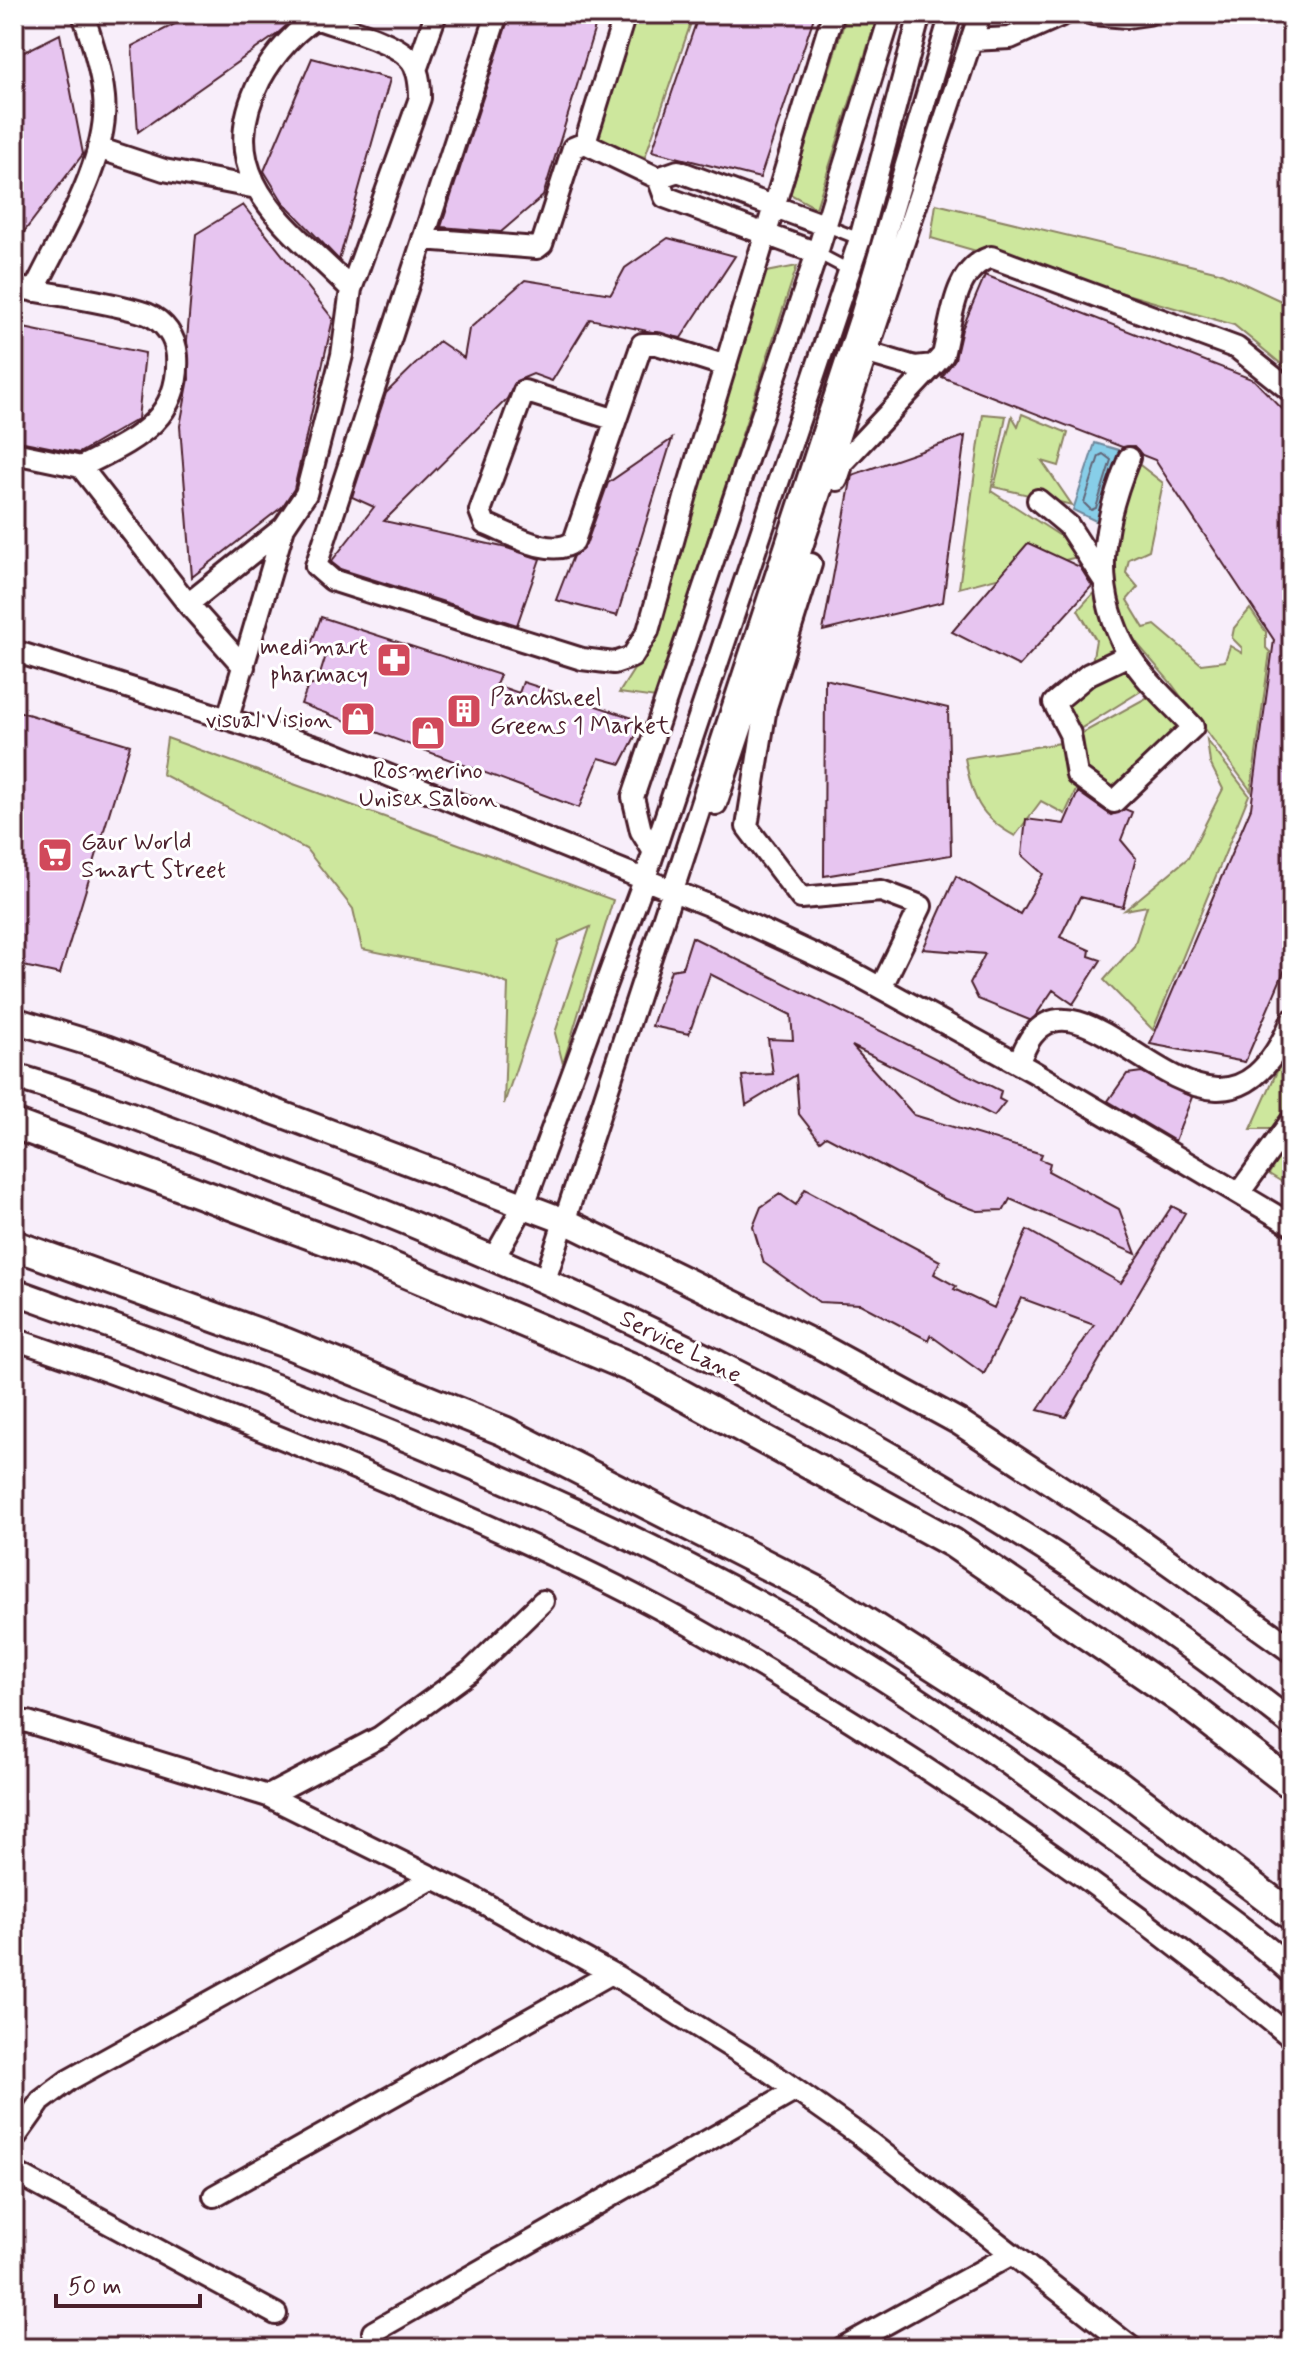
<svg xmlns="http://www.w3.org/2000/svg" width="1306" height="2362" font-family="Mynerve,sans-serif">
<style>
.green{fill:#cde79d;stroke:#8c8364;stroke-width:2}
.water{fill:#87cee8;stroke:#6f889c;stroke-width:2}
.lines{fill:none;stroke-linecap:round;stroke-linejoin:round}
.shore{stroke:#626577;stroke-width:2}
.building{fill:#e7c5f0;stroke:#4a1f2b;stroke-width:2}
.service-casing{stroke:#4a1f2b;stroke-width:16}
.minor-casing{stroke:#4a1f2b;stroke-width:26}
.tertiary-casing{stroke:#4a1f2b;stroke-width:30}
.secondary-casing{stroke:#4a1f2b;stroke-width:34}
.service{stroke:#fff;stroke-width:10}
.minor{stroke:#fff;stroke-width:20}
.tertiary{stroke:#fff;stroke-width:24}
.secondary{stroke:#fff;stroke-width:28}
.labels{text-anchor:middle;stroke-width:6;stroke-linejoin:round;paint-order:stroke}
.poi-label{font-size:24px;fill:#4a1f2b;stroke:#fff;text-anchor:end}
.street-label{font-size:24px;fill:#4a1f2b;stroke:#fff}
</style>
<rect width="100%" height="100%" fill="#f8eefa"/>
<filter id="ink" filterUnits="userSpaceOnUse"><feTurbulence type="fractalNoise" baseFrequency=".0125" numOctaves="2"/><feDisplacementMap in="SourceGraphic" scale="16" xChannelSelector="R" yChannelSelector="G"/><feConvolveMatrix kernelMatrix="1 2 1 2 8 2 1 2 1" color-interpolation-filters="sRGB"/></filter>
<g filter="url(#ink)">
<!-- green -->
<path class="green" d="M 632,14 L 694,14 L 645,157 L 592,140 Z
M 847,14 L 878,14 L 816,208 L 790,194 Z
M 936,204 L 1219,272 L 1292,306 L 1292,373 L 1234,325 L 931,238 Z
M 797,266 L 656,698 L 619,693 L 650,644 L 766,272 Z
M 983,414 L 1006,416 L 991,491 L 1088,554 L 959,588 Z
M 1022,414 L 1068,433 L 1059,466 L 1042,461 L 1072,505 L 994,487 L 1012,416 L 1018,426 Z
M 1132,459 L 1163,483 L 1149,550 L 1129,559 L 1126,573 L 1138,587 L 1127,600 L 1144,628 L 1155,625 L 1201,664 L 1225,661 L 1230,646 L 1242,653 L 1242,648 L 1232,638 L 1234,628 L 1250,609 L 1266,632 L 1266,648 L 1270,652 L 1251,791 L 1171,683 L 1117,620 L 1111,540 Z
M 1098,588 L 1122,654 L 1091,668 L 1096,640 L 1078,610 Z
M 1132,663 L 1149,686 L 1075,732 L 1058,704 L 1086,680 Z
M 1157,692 L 1191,726 L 1112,798 L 1079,770 L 1075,737 Z
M 167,738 L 613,900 L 563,1064 L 555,1033 L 590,927 L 559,941 L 504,1104 L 508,984 L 480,973 L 362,949 L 353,909 L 306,849 L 162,774 Z
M 1207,740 L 1249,795 L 1153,1030 L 1104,980 L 1134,946 L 1147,906 L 1125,910 L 1188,858 L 1223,789 L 1210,763 Z
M 1067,742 L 1077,788 L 1065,814 L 1041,801 L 1015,836 C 979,817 972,797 965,758 Z
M 1292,1038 L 1292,1093 L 1276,1129 L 1251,1129 Z
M 1292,1135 L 1292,1188 L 1269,1174 Z"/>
<!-- water -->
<path class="water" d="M 1095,443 L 1122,451 L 1100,523 L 1073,510 Z"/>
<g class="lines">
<!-- shore -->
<path class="shore" d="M 1103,454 L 1111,460 L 1096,508 L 1091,510 L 1084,503 L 1099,456 Z"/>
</g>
<!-- building -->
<path class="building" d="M 194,14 L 299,14 L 276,35 L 138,132 L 132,46 Z
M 510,14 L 599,14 L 543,196 L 501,232 L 441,227 Z
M 699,14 L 815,14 L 760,178 L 652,151 Z
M 60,34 L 83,154 L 14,245 L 14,57 Z
M 312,58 L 390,79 L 339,260 L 283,202 L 264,171 Z
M 243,205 L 333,319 L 294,489 L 282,507 L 192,577 L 180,426 L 189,379 L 187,340 L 196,234 Z
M 668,238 L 735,256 L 681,338 L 590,319 L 552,381 L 533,374 L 516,381 L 507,399 L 384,521 L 507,548 L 540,559 L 517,625 L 340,569 L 331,562 L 374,507 L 352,497 L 386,393 L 439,341 L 464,358 L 469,329 L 525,280 L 611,294 L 625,268 Z
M 985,275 L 1254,380 L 1292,419 L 1292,953 L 1245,1062 L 1150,1044 L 1251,808 L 1274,640 L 1155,460 L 1142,455 L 1134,446 L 1122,447 L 942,377 L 955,359 L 962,329 Z
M 14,326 L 145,353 L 138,419 L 79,453 L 14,440 Z
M 965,436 L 943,602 L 823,631 L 852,475 Z
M 672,439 L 617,616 L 556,600 L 573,556 L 586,545 L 608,483 Z
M 1028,543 L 1080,567 L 1092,586 L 1019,666 L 952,632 Z
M 321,617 L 500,675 L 496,685 L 519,693 L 523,682 L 630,717 L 639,729 L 621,764 L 599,758 L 579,808 L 301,704 L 308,686 L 317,684 L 327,652 L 310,647 Z
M 825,679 L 948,708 L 951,855 L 824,876 Z
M 14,710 L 130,745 L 60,974 L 14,964 Z
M 1078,792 L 1111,815 L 1125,809 L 1132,812 L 1121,840 L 1136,858 L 1123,907 L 1080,897 L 1060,937 L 1090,950 L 1089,956 L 1101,960 L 1073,1004 L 1053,990 L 1032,1021 L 978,999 L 970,983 L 985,954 L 923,949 L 956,876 L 1020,914 L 1043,874 L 1022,855 L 1026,819 L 1064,824 Z
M 692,937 L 1001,1091 L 999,1099 L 1005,1102 L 994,1116 L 852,1046 L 914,1115 L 1042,1154 L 1040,1159 L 1050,1163 L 1048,1171 L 1119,1209 L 1136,1254 L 1010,1199 L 1004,1210 L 978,1211 L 945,1199 L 826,1136 L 820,1141 L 799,1114 L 796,1075 L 746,1105 L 742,1076 L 773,1074 L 768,1039 L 793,1040 L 791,1015 L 710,974 L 689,1034 L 652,1026 L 671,970 L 682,968 Z
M 1142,1072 L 1192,1097 L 1175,1141 L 1108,1101 L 1127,1074 Z
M 805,1189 L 940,1261 L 934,1274 L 956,1286 L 954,1289 L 994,1308 L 1027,1230 L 1121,1283 L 1172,1206 L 1185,1213 L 1066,1417 L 1038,1410 L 1094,1325 L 1021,1298 L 984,1374 L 930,1335 L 928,1340 L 860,1304 L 819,1302 L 764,1263 L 753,1227 L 761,1207 L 780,1194 L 796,1205 Z"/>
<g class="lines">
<defs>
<path id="service" d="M 824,225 L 860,239
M 817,253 L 849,270"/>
<path id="minor" d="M 323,14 C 298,26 273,56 260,80 C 210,179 288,225 351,289
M 497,14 L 316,566 L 332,580 L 357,588 L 582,659 L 614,663 L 632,657 L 648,631 L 687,491 L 833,14
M 1093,14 L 1127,17 L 1148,14
M 972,40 L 1010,38 L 1064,14
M 416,70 L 436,14
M 585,143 L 625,14
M 98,148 L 164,170 L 257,188
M 658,178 L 665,197 L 817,253
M 423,239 L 537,248 L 542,244 L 573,148 L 585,143 L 658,178 L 678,171 L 824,225
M 14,287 C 51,294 113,302 147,314 C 164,321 176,338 177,356 C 181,422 131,441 81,467
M 34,291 C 60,237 110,158 104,97 C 101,68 92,41 83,14
M 868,353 L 915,367 L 934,365 L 943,355 C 952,321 953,269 991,257 L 1237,348 L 1292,392
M 613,419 L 524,391 L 480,511 L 485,524 C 509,533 553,560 574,541 L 642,344 L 657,344 L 726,366
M 14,453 L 81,467 L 188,604 L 244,667
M 1129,458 C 1102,525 1090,586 1128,653 C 1144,680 1172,704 1193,727 L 1114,802 L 1077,775 L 1070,734 L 1054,703 L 1089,674 L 1129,655
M 837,480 L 843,462 L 934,365
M 1038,500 L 1068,525 L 1103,579
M 811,564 L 766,707 L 747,827 L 801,898 L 881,891 L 921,906 L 881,988
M 188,604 L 284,527 L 306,494 L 342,355 L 351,289 L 420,98 C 420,84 419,67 408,57 C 390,39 339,27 315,18
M 14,651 L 331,752 L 708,905 L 850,971 L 1032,1071 L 1292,1225
M 228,718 L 284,527
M 716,804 L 980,14
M 654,852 L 641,831 L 633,797 L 817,253 L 891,14
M 1018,1063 C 1022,1055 1026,1044 1032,1036 C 1094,957 1216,1202 1292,1020
M 1239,1193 L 1292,1120
M 494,1258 L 524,1205 L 645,878 L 860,239 L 920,14
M 545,1280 L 860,319 L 951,14
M 14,1339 C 144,1382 273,1433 399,1487 C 503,1532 606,1577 704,1633 C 911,1751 1109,1887 1292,2038
M 14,1721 L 28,1722 L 268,1796 L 476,1899 L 618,1977 L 766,2069 L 861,2136 L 1132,2348
M 268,1796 L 380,1737 L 471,1671 L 543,1601
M 14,2139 L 41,2101 L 69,2080 L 432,1879
M 14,2172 L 276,2314
M 214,2196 L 610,1974
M 373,2332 L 796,2090
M 842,2348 L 1012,2254"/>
<path id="tertiary" d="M 14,1020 L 106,1048 L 565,1221 L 816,1344 L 959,1422 L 1121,1528 L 1292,1650
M 14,1076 C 106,1103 196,1140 286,1174 C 644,1311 990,1486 1292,1724
M 14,1291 C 303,1395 594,1500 857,1661 C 942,1714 1024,1772 1104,1831 C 1167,1876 1234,1919 1292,1971"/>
<path id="secondary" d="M 14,1124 L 349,1249 L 635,1369 L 953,1543 L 1182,1700 L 1292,1785
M 14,1245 L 286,1343 L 504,1431 L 817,1591 L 1112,1780 L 1292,1916"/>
</defs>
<!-- service casing -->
<use href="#service" class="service-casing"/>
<!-- minor casing -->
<use href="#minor" class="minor-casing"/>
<!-- tertiary casing -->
<use href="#tertiary" class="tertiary-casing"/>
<!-- secondary casing -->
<use href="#secondary" class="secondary-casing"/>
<!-- service -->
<use href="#service" class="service"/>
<!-- minor -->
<use href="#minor" class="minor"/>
<!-- tertiary -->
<use href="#tertiary" class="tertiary"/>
<!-- secondary -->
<use href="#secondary" class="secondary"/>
</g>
</g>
<!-- icons -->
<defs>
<symbol id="pharmacy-square" viewBox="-11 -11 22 22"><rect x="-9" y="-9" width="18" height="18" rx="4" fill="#d1495b" stroke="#fff"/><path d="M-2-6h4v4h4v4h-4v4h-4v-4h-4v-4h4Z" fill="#fff"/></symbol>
<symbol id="building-square" viewBox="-11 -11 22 22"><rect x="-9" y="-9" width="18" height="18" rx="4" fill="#d1495b" stroke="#fff"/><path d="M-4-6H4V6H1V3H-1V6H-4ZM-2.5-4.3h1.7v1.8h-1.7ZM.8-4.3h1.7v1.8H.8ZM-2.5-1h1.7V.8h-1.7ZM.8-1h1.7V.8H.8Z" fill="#fff"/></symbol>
<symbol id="shop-square" viewBox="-11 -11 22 22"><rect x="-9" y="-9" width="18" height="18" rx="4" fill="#d1495b" stroke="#fff"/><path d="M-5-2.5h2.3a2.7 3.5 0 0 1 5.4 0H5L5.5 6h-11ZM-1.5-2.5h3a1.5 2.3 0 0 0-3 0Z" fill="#fff"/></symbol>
<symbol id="supermarket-square" viewBox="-11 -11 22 22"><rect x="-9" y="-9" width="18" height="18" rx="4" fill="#d1495b" stroke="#fff"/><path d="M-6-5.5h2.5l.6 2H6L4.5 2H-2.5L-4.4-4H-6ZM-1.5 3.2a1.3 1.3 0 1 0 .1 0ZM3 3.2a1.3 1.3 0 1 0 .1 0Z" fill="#fff"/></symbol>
</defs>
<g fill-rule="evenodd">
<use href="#pharmacy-square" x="374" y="640" width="40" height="40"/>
<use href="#building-square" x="444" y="691" width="40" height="40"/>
<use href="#shop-square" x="338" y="699" width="40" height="40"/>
<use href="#shop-square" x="408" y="713" width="40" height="40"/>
<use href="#supermarket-square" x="35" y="835" width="40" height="40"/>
</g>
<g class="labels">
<!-- poi labels -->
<g class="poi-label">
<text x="368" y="654">medimart<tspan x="368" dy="28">pharmacy</tspan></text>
<text x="490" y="705" text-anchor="start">Panchsheel<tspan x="490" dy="28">Greens 1 Market</tspan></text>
<text x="332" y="727">visual Vision</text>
<text x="428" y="778" text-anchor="middle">Rosmerino<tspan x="428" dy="28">Unisex Saloon</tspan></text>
<text x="81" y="849" text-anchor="start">Gaur World<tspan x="81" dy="28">Smart Street</tspan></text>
</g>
<!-- street labels -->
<g class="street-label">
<text transform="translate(681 1346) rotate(27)" y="8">Service Lane</text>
</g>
</g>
<!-- margin -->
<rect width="1306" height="2362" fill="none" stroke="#fff" stroke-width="48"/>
<rect x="24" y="24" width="1258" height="2314" fill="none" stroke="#4a1f2b" stroke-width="3" filter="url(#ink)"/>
<!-- scale -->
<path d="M56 2294v12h144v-12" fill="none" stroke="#4a1f2b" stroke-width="4"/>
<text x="68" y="2294" font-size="24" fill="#4a1f2b" stroke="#ffffff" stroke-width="6" paint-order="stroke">50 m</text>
</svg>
